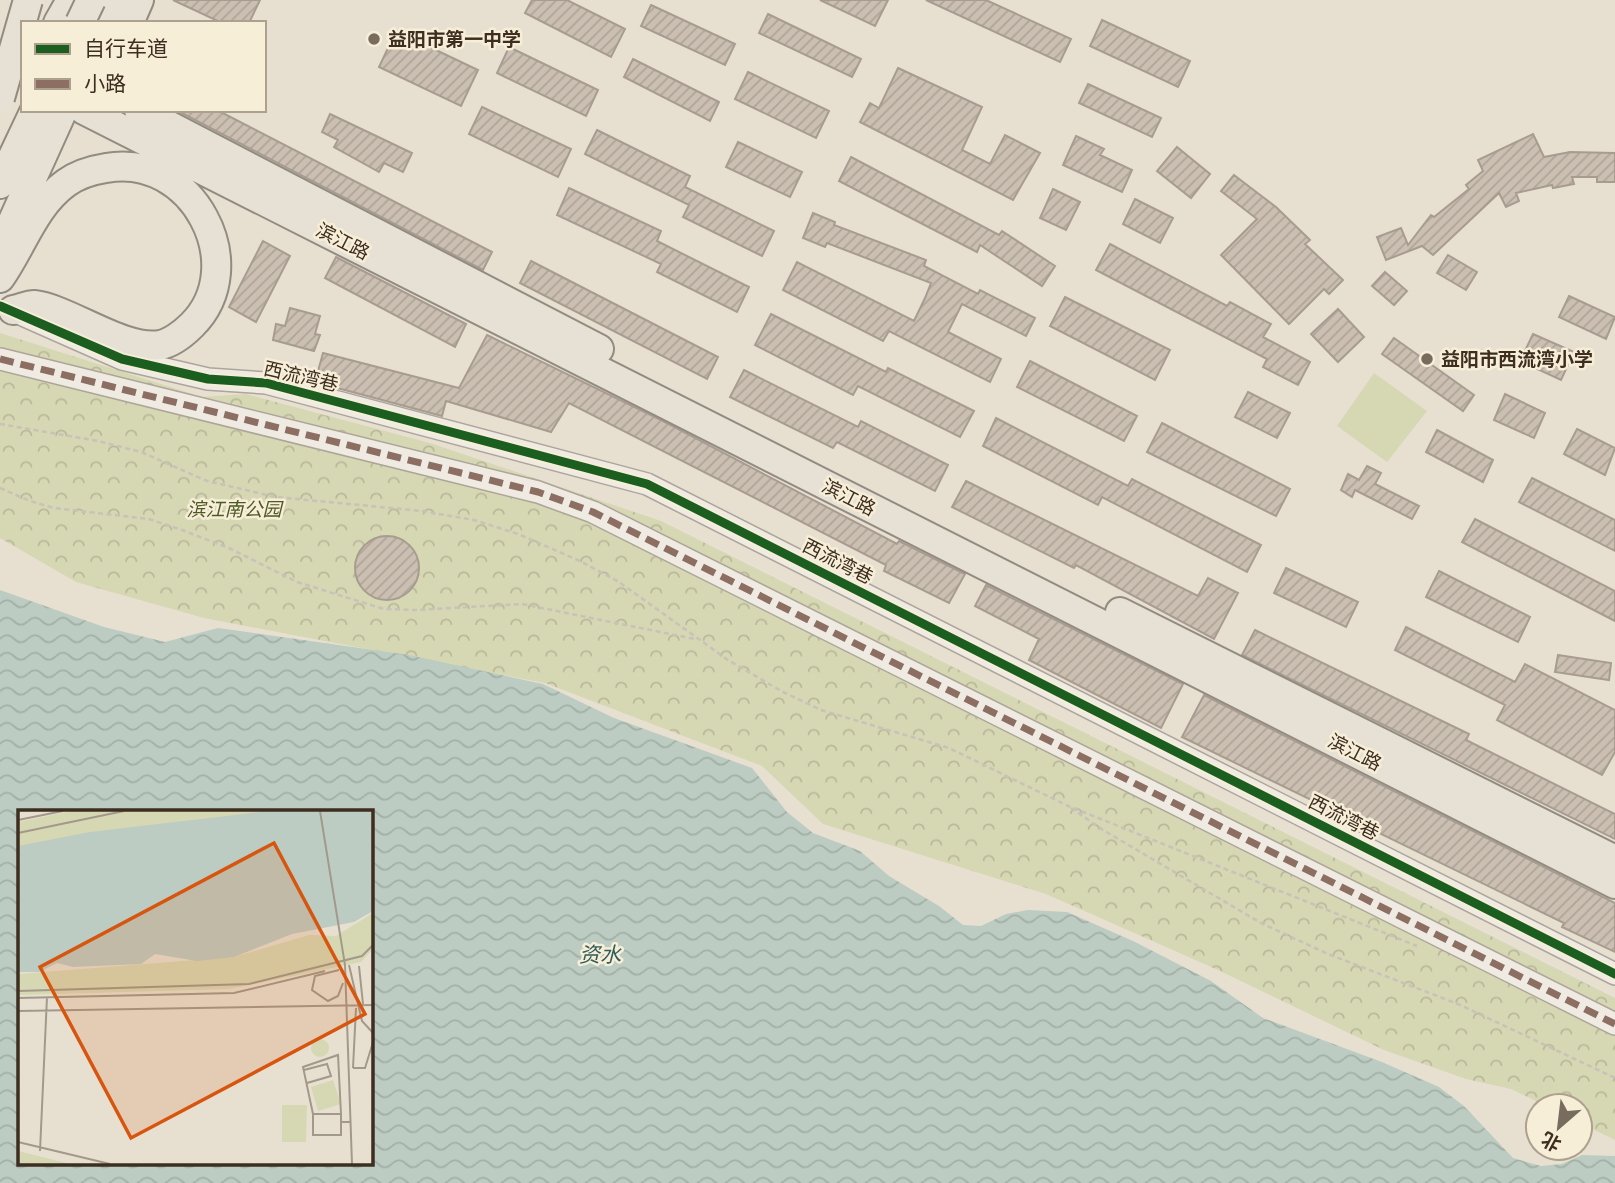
<svg xmlns="http://www.w3.org/2000/svg" width="1615" height="1183" font-family="'Libre Baskerville','Noto Sans SC',serif">
<style>
.park{fill:url(#park-crowns)}
.garden{fill:#d6d7b3}
.water{fill:url(#water-waves);fill-rule:evenodd}
.building{fill:url(#building-hatch);stroke:#a89c90;stroke-width:2}
.lines{fill:none;stroke-linecap:round;stroke-linejoin:round}
.minor-casing{stroke:#ada599;stroke-width:24}
.major-casing{stroke:#928b80;stroke-width:32}
.path{stroke:#c8c2b9;stroke-width:2.5;stroke-dasharray:5 3.5;stroke-linecap:butt}
.minor{stroke:#efebe3;stroke-width:21}
.major{stroke:#e6e1d4;stroke-width:28}
.major-bridge-casing{stroke:#928b80;stroke-width:32;stroke-linecap:butt}
.major-bridge{stroke:#e6e1d4;stroke-width:28}
.quiet{stroke:#8d6e63;stroke-width:7;stroke-dasharray:14 7;stroke-linecap:butt}
.cycleway-casing{stroke:#f7eed8;stroke-width:13}
.cycleway{stroke:#1b5e20;stroke-width:9}
.poi-dot{fill:#786c5e;stroke:#f7eed8;stroke-width:2.5}
.labels{text-anchor:middle;stroke-width:5;stroke-linejoin:round;paint-order:stroke}
.poi-label{font-size:19px;font-weight:bold;fill:#3d2e20;stroke:#f7eed8;text-anchor:start}
.street-label{font-size:19px;fill:#3d2e20;stroke:#f7eed8}
.park-label{font-size:19px;font-style:italic;fill:#4d5a26;stroke:#f7eed8}
.water-label{font-size:21px;font-style:italic;fill:#2f5d5a;stroke:#f7eed8}
.inset-road{fill:none;stroke:#a3998a;stroke-width:2}
.view{fill:#d7550e;fill-opacity:0.15;stroke:#d7550e;stroke-width:3.5}
.inset-edge{fill:none;stroke:#3d2e20;stroke-width:3.5}
</style>
<defs>
<pattern id="park-crowns" width="20" height="18" patternUnits="userSpaceOnUse" patternTransform="scale(1.75)"><rect width="20" height="18" fill="#d6d7b3"/><path d="M2 6a3 3 0 1 1 6 0M12 15a3 3 0 1 1 6 0" fill="none" stroke="#b9b99a"/></pattern>
<pattern id="water-waves" width="16" height="10" patternUnits="userSpaceOnUse" patternTransform="scale(1.75)"><rect width="16" height="10" fill="#bcccc2"/><path d="M0 5q4-4 8 0t8 0" fill="none" stroke="#a2b0a6"/></pattern>
<pattern id="building-hatch" width="6" height="6" patternUnits="userSpaceOnUse" patternTransform="scale(1.75)"><rect width="6" height="6" fill="#cbbfb2"/><path d="M-1 1l2-2M0 6l6-6M5 7l2-2" fill="none" stroke="#afa499"/></pattern>
</defs>
<rect width="100%" height="100%" fill="#e7e0d1"/>
<!-- park -->
<path class="park" d="M 0,333 L 202,397 L 246,394 L 430,443 L 661,521 L 1615,998 L 1615,1140 L 1580,1123 L 1580,1106 L 1546,1106 L 1511,1089 L 1466,1079 L 1384,1050 L 1218,970 L 1046,894 L 823,824 L 762,766 L 545,683 L 204,618 L 76,582 L 0,538 Z"/>
<!-- garden -->
<path class="garden" d="M 1374,373 L 1427,411 L 1387,462 L 1337,426 Z"/>
<!-- water -->
<path class="water" d="M 0,590 L 104,627 L 165,642 L 218,628 L 409,655 L 543,684 L 614,718 L 752,768 L 787,812 L 813,833 L 860,851 L 889,876 L 939,906 L 963,925 L 981,926 L 1006,914 L 1028,910 L 1067,912 L 1133,941 L 1211,981 L 1263,1018 L 1382,1062 L 1439,1087 L 1464,1106 L 1513,1158 L 1541,1166 L 1562,1164 L 1582,1155 L 1615,1156 L 1615,1183 L 0,1183 ZM 19,812 L 371,812 L 371,1164 L 19,1164 Z"/>
<!-- building -->
<path class="building" d="M 173,0 L 260,0 L 249,23 L 222,23 Z
M 532,0 L 567,0 L 625,29 L 611,57 L 525,13 Z
M 820,0 L 888,0 L 875,26 Z
M 926,0 L 986,0 L 1071,39 L 1060,62 Z
M 651,5 L 735,44 L 725,65 L 641,26 Z
M 768,14 L 861,59 L 852,77 L 759,33 Z
M 1102,20 L 1190,61 L 1178,87 L 1090,46 Z
M 396,31 L 478,70 L 461,106 L 379,67 Z
M 509,47 L 598,90 L 586,116 L 497,73 Z
M 633,59 L 719,102 L 710,121 L 624,77 Z
M 898,68 L 982,107 L 962,150 L 990,164 L 1005,135 L 1040,153 L 1013,200 L 860,122 L 870,103 L 879,108 Z
M 748,72 L 829,111 L 816,138 L 735,99 Z
M 1088,84 L 1161,118 L 1152,137 L 1079,103 Z
M 482,107 L 571,149 L 558,177 L 469,134 Z
M 176,110 L 217,110 L 492,252 L 483,270 Z
M 330,114 L 412,153 L 403,172 L 384,163 L 379,172 L 334,147 L 338,140 L 322,132 Z
M 597,130 L 690,176 L 685,187 L 774,231 L 762,256 L 683,217 L 689,205 L 585,154 Z
M 1533,134 L 1544,157 L 1570,152 L 1615,153 L 1615,182 L 1597,182 L 1597,177 L 1572,177 L 1574,184 L 1553,188 L 1552,185 L 1516,193 L 1519,201 L 1506,207 L 1499,193 L 1433,255 L 1422,246 L 1386,260 L 1377,237 L 1401,228 L 1408,245 L 1431,215 L 1434,217 L 1469,189 L 1466,185 L 1483,171 L 1478,160 Z
M 1076,136 L 1104,149 L 1100,155 L 1132,170 L 1122,192 L 1063,165 Z
M 738,142 L 802,172 L 790,197 L 726,167 Z
M 1177,147 L 1210,174 L 1191,198 L 1157,171 Z
M 851,157 L 999,235 L 1002,231 L 1055,266 L 1042,286 L 980,245 L 977,252 L 839,181 Z
M 1234,175 L 1276,207 L 1310,240 L 1305,244 L 1343,280 L 1329,294 L 1324,289 L 1289,324 L 1221,255 L 1257,219 L 1221,191 Z
M 569,188 L 661,231 L 657,241 L 749,287 L 737,312 L 657,272 L 661,264 L 557,215 Z
M 1053,189 L 1080,202 L 1066,230 L 1040,218 Z
M 1135,199 L 1173,218 L 1160,243 L 1123,224 Z
M 813,213 L 835,222 L 834,225 L 926,260 L 924,266 L 978,294 L 980,290 L 1035,318 L 1026,336 L 962,304 L 948,332 L 1001,359 L 990,382 L 889,331 L 883,341 L 783,290 L 797,262 L 914,321 L 925,298 L 931,283 L 827,243 L 825,247 L 803,238 Z
M 263,241 L 290,256 L 256,322 L 229,307 Z
M 1110,244 L 1227,306 L 1230,302 L 1271,324 L 1263,337 L 1310,362 L 1298,385 L 1263,367 L 1267,359 L 1096,270 Z
M 1448,255 L 1477,272 L 1466,290 L 1437,273 Z
M 336,257 L 466,324 L 455,347 L 325,278 Z
M 531,261 L 718,357 L 707,379 L 520,283 Z
M 1385,272 L 1407,291 L 1394,305 L 1372,286 Z
M 1569,296 L 1615,317 L 1606,339 L 1559,317 Z
M 1065,297 L 1170,350 L 1155,380 L 1050,326 Z
M 290,308 L 320,316 L 315,334 L 320,335 L 314,351 L 273,340 L 276,324 L 285,326 Z
M 1338,309 L 1364,337 L 1338,362 L 1311,334 Z
M 771,314 L 886,372 L 888,368 L 974,411 L 960,437 L 858,386 L 853,395 L 755,345 Z
M 1533,334 L 1574,352 L 1561,380 L 1520,361 Z
M 487,335 L 663,421 L 897,544 L 899,541 L 965,574 L 949,603 L 884,571 L 886,565 L 569,403 L 551,432 L 446,401 L 442,416 L 315,382 L 323,353 L 459,388 Z
M 1394,338 L 1474,395 L 1463,411 L 1382,354 Z
M 1030,361 L 1137,416 L 1124,441 L 1017,387 Z
M 744,370 L 858,427 L 861,421 L 948,465 L 935,491 L 837,442 L 833,448 L 730,397 Z
M 1248,392 L 1290,413 L 1277,438 L 1235,417 Z
M 1505,394 L 1545,413 L 1534,438 L 1494,420 Z
M 996,418 L 1128,486 L 1132,479 L 1261,545 L 1247,572 L 1102,497 L 1098,505 L 983,446 Z
M 1162,423 L 1290,489 L 1276,516 L 1147,452 Z
M 1577,429 L 1615,448 L 1605,475 L 1564,454 Z
M 1437,430 L 1493,460 L 1483,482 L 1426,452 Z
M 1367,466 L 1381,473 L 1375,484 L 1419,506 L 1412,519 L 1355,490 L 1352,497 L 1341,490 L 1348,474 L 1359,480 Z
M 1532,478 L 1615,520 L 1615,551 L 1519,502 Z
M 966,481 L 1198,596 L 1208,578 L 1238,593 L 1214,639 L 1076,565 L 1074,568 L 952,507 Z
M 1475,519 L 1615,591 L 1615,621 L 1462,542 Z
M355 568a32 32 0 1 1 64 0a32 32 0 1 1-64 0Z
M 1286,568 L 1358,602 L 1346,627 L 1274,593 Z
M 1439,571 L 1530,617 L 1518,642 L 1426,597 Z
M 986,585 L 1183,684 L 1161,728 L 1029,660 L 1039,639 L 975,606 Z
M 1406,627 L 1515,682 L 1525,664 L 1615,710 L 1615,752 L 1602,775 L 1497,720 L 1505,705 L 1395,650 Z
M 1255,630 L 1469,734 L 1466,740 L 1615,814 L 1615,839 L 1242,655 Z
M 1558,655 L 1611,663 L 1609,680 L 1555,672 Z
M 1204,695 L 1615,903 L 1615,952 L 1562,927 L 1564,923 L 1182,737 Z"/>
<g class="lines">
<defs>
<path id="minor" d="M 9,309 L 122,359 L 208,379 L 266,383 L 647,484 L 1615,974
M 0,359 L 538,492 L 593,512 L 1615,1024"/>
<path id="major" d="M 58,23 L 71,0
M 105,23 L 117,0
M 129,23 L 139,0
M 84,110 L 1615,884
M 139,110 L 599,349
M 0,184 L 35,110
M 1,247 L 63,110
M 0,278 C 22,247 34,206 66,183 C 77,175 93,170 106,168 C 192,152 252,265 192,325 C 184,333 171,343 160,345 C 123,351 69,309 34,305 C 28,305 19,309 13,310
M 1120,612 L 1615,860"/>
</defs>
<!-- minor casing -->
<use href="#minor" class="minor-casing"/>
<!-- major casing -->
<use href="#major" class="major-casing"/>
<!-- path -->
<path class="path" d="M 0,424 L 98,441 L 141,452 L 207,481 L 276,497 L 422,511 L 474,520 L 518,534 L 580,561 L 619,582 L 728,660 L 783,692 L 821,710 L 949,748 L 1066,805 L 1417,946
M 0,488 L 30,501 L 54,508 L 149,519 L 182,530 L 231,549 L 297,582 L 384,609 L 415,610 L 522,604 L 695,639
M 1071,808 L 1103,830 L 1261,923 L 1328,954 L 1458,1004 L 1615,1078"/>
<!-- minor -->
<use href="#minor" class="minor"/>
<!-- major -->
<use href="#major" class="major"/>
<defs>
<path id="major-bridge" d="M 80,23 L 91,0
M 0,98 L 28,0"/>
</defs>
<!-- major-bridge casing -->
<use href="#major-bridge" class="major-bridge-casing"/>
<!-- major-bridge -->
<use href="#major-bridge" class="major-bridge"/>
<!-- quiet -->
<path class="quiet" d="M 0,359 L 538,492 L 593,512 L 1615,1024"/>
<defs>
<path id="cycleway" d="M 0,306 L 122,359 L 208,379 L 266,383 L 647,484 L 1615,974"/>
</defs>
<!-- cycleway casing -->
<use href="#cycleway" class="cycleway-casing"/>
<!-- cycleway -->
<use href="#cycleway" class="cycleway"/>
</g>
<!-- markers -->
<g class="poi-dot">
<circle cx="374" cy="39" r="7"/>
<circle cx="1427" cy="359" r="7"/>
</g>
<g class="labels">
<!-- poi labels -->
<g class="poi-label">
<text x="388" y="46">益阳市第一中学</text>
<text x="1441" y="366">益阳市西流湾小学</text>
</g>
<!-- street labels -->
<g class="street-label">
<text transform="translate(343 241) rotate(27)" y="7">滨江路</text>
<text transform="translate(301 376) rotate(13)" y="7">西流湾巷</text>
<text transform="translate(849 497) rotate(27)" y="7">滨江路</text>
<text transform="translate(838 561) rotate(27)" y="7">西流湾巷</text>
<text transform="translate(1355 752) rotate(27)" y="7">滨江路</text>
<text transform="translate(1344 817) rotate(27)" y="7">西流湾巷</text>
</g>
<!-- park labels -->
<g class="park-label">
<text x="234" y="516">滨江南公园</text>
</g>
<!-- water labels -->
<g class="water-label">
<text x="600" y="962">资水</text>
</g>
</g>
<!-- overview -->
<g transform="translate(18 810)">
<rect width="355" height="355" fill="#e7e0d1"/>
<path d="M 54,1 L 267,1 L 0,42 L 0,12 ZM 355,103 L 355,139 L 343,152 L 211,179 L 0,185 L 0,164 L 216,147 L 291,125 L 318,126 ZM 0,341 L 48,353 L 48,354 L 0,354 Z" fill="#d6d7b3"/>
<path d="M293 238a9 9 0 1 1 18 0a9 9 0 1 1-18 0ZM 315,270 L 323,294 L 300,301 L 293,277 ZM 264,295 L 289,295 L 288,332 L 264,332 Z" fill="#d6d7b3"/>
<path d="M 250,1 L 355,1 L 355,101 L 336,112 L 274,124 L 216,147 L 179,151 L 137,144 L 123,154 L 55,157 L 39,153 L 21,162 L 0,162 L 0,36 L 72,22 Z" fill="#bcccc2"/>
<path class="inset-road" d="M 302,1 L 327,155 L 334,354M 0,10 L 45,1M 0,23 L 106,1M 331,155 L 344,211 L 356,224M 341,156 L 345,194M 321,160 L 297,166 L 294,180 L 310,191 L 320,186 L 325,173M 0,181 L 231,174 L 344,146 L 356,134M 0,188 L 216,183 L 307,161M 0,201 L 356,195M 335,258 L 347,258 L 356,229M 335,258 L 338,198M 286,260 L 309,254 L 313,266 L 289,273M 295,304 L 285,257 L 320,245 L 323,304M 323,312 L 323,304 L 295,304 L 295,325 L 323,325 L 323,312 L 333,312M 0,332 L 92,354M 22,341 L 29,187"/>
<path class="view" d="M 256,33 L 347,204 L 113,328 L 22,157 Z"/>
<rect width="355" height="355" class="inset-edge"/>
</g>
<!-- legend -->
<rect x="21" y="21" width="245" height="91" fill="#f7eed8" stroke="#ada18e" stroke-width="2"/>
<rect x="35" y="44" width="35" height="10" fill="#1b5e20" stroke="#ada18e" stroke-width="2"/>
<text x="84" y="56" font-size="21" fill="#3d2e20">自行车道</text>
<rect x="35" y="79" width="35" height="10" fill="#8d6e63" stroke="#ada18e" stroke-width="2"/>
<text x="84" y="91" font-size="21" fill="#3d2e20">小路</text>
<!-- north arrow -->
<g transform="translate(1559 1127) rotate(208)"><circle r="33" fill="#f7eed8" stroke="#ada18e" stroke-width="2"/>
<path d="M0-5L12 26L0 18L-12 26Z" fill="#786c5e"/>
<text y="-10" font-size="19" font-weight="bold" text-anchor="middle" fill="#3d2e20">北</text>
</g>
</svg>
